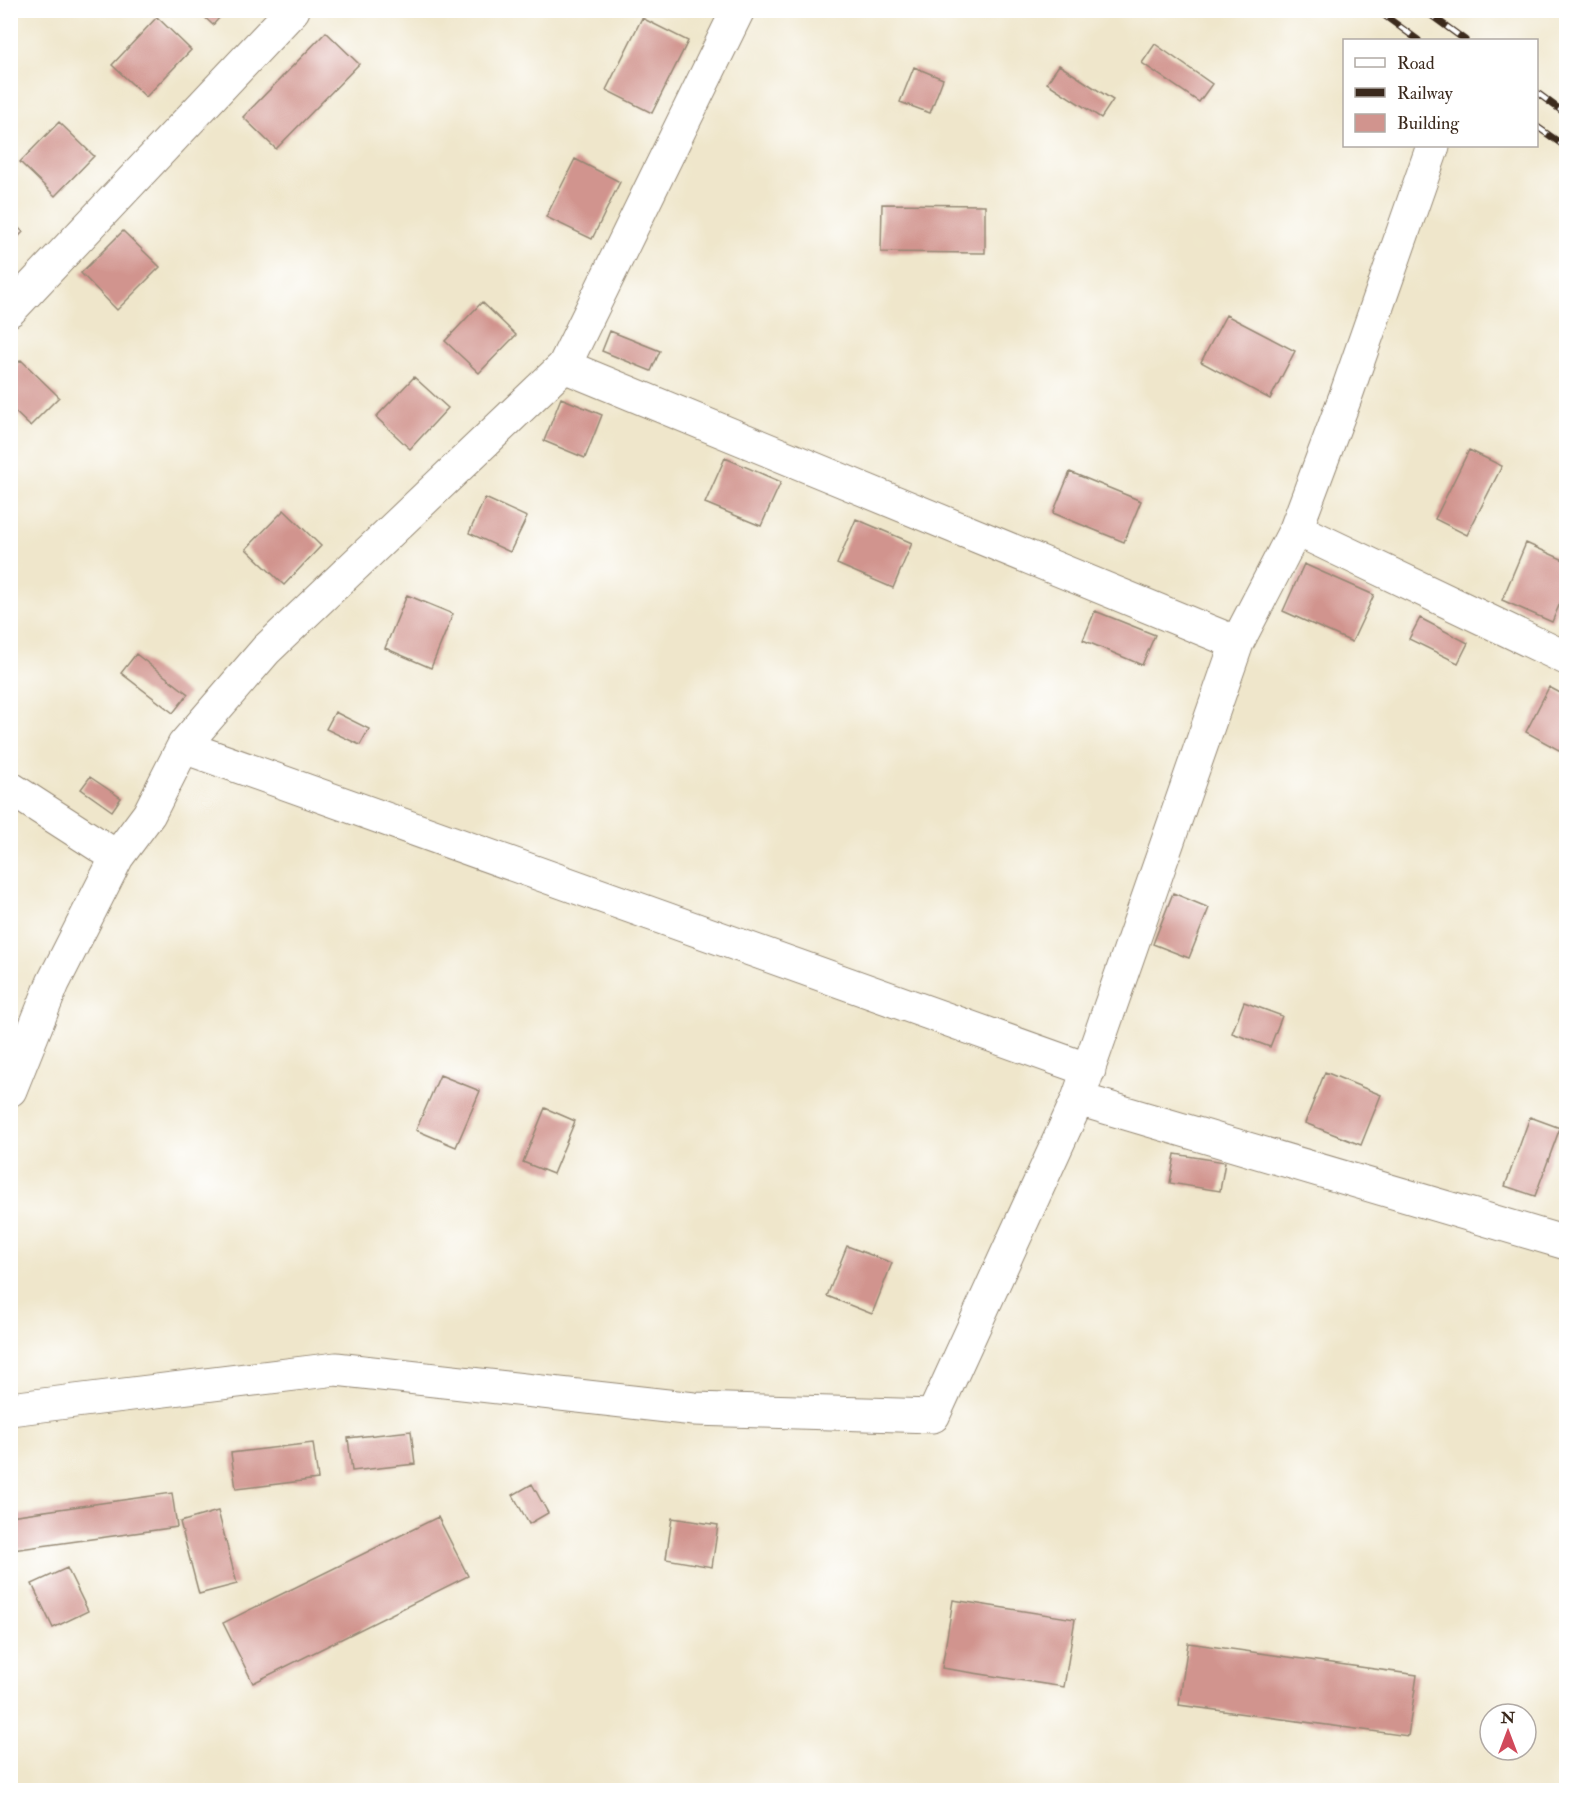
<svg xmlns="http://www.w3.org/2000/svg" width="1577" height="1801" font-family="'IM FELL Double Pica',serif">
<style>
.building{fill:#d1948e}
.lines{fill:none;stroke-linecap:round;stroke-linejoin:round}
.street-casing{stroke:#958874;stroke-width:35}
.street{stroke:#fff;stroke-width:33}
.rail-casing{stroke:#3b2a1e;stroke-width:7}
.rail{stroke:#fff;stroke-width:4.5;stroke-dasharray:14;stroke-linecap:butt}
</style>
<rect width="100%" height="100%" fill="#fff"/>
<filter id="ink" filterUnits="userSpaceOnUse"><feTurbulence type="fractalNoise" baseFrequency=".0167" numOctaves="2"/><feDisplacementMap in="SourceGraphic" scale="12" xChannelSelector="R" yChannelSelector="G"/><feConvolveMatrix kernelMatrix="1 2 1 2 8 2 1 2 1" color-interpolation-filters="sRGB"/></filter>
<filter id="wash" filterUnits="userSpaceOnUse"><feTurbulence type="fractalNoise" baseFrequency=".008" numOctaves="4" result="noise"/><feDisplacementMap in="SourceGraphic" scale="24" xChannelSelector="R" yChannelSelector="G"/><feGaussianBlur stdDeviation="1.35" result="paint"/><feColorMatrix in="noise" values="0 0 0 0 0 0 0 0 0 0 0 0 0 0 0 0 0 1.4 0 .05"/><feComposite in="paint" operator="in"/></filter>
<g filter="url(#wash)">
<rect width="100%" height="100%" fill="#efe6cb"/>
<g id="blocks">
<!-- building -->
<path class="building" d="M 197,10 L 226,10 L 213,25 Z
M 157,17 L 191,50 L 146,97 L 112,65 Z
M 642,18 L 688,41 L 652,113 L 606,90 Z
M 326,32 L 359,64 L 276,149 L 243,117 Z
M 1155,44 L 1212,84 L 1199,102 L 1142,63 Z
M 1059,65 L 1113,100 L 1101,118 L 1047,83 Z
M 914,67 L 943,79 L 930,113 L 900,102 Z
M 59,122 L 94,156 L 55,196 L 20,162 Z
M 575,159 L 620,182 L 592,239 L 546,217 Z
M 882,204 L 985,205 L 985,253 L 881,252 Z
M 10,220 L 23,232 L 10,245 Z
M 123,231 L 160,267 L 117,310 L 81,273 Z
M 482,302 L 516,335 L 479,373 L 445,341 Z
M 1226,315 L 1295,351 L 1270,399 L 1201,362 Z
M 610,331 L 660,351 L 651,371 L 602,351 Z
M 21,360 L 59,397 L 30,426 L 10,407 L 10,371 Z
M 414,377 L 448,408 L 410,449 L 376,417 Z
M 561,398 L 602,415 L 585,458 L 544,441 Z
M 1469,450 L 1502,466 L 1467,535 L 1435,519 Z
M 725,458 L 781,482 L 761,526 L 705,503 Z
M 1070,472 L 1141,501 L 1124,542 L 1053,513 Z
M 485,498 L 527,517 L 510,552 L 469,533 Z
M 284,510 L 321,546 L 284,585 L 246,549 Z
M 856,519 L 912,543 L 893,588 L 837,564 Z
M 1526,543 L 1566,561 L 1566,589 L 1552,622 L 1502,600 Z
M 1304,564 L 1374,595 L 1352,642 L 1283,611 Z
M 407,595 L 453,614 L 431,668 L 385,648 Z
M 1095,611 L 1155,635 L 1142,665 L 1083,640 Z
M 1420,618 L 1468,643 L 1458,663 L 1409,639 Z
M 136,654 L 188,694 L 173,713 L 121,673 Z
M 1549,687 L 1566,696 L 1566,754 L 1526,732 Z
M 335,712 L 369,729 L 360,745 L 326,729 Z
M 90,777 L 121,798 L 112,811 L 81,789 Z
M 1173,893 L 1209,908 L 1189,958 L 1153,944 Z
M 1244,1002 L 1282,1016 L 1270,1047 L 1232,1033 Z
M 1325,1072 L 1381,1095 L 1361,1145 L 1305,1123 Z
M 440,1075 L 480,1091 L 456,1147 L 416,1130 Z
M 545,1108 L 575,1121 L 553,1174 L 523,1162 Z
M 1530,1117 L 1560,1128 L 1535,1196 L 1505,1186 Z
M 1175,1154 L 1225,1162 L 1220,1191 L 1170,1183 Z
M 847,1246 L 892,1263 L 872,1314 L 827,1296 Z
M 411,1431 L 415,1464 L 352,1471 L 348,1438 Z
M 313,1443 L 318,1479 L 236,1489 L 231,1453 Z
M 532,1484 L 548,1513 L 529,1524 L 513,1495 Z
M 172,1493 L 177,1527 L 13,1550 L 10,1516 Z
M 218,1511 L 237,1584 L 199,1594 L 180,1522 Z
M 438,1517 L 468,1576 L 253,1683 L 223,1623 Z
M 672,1518 L 718,1525 L 712,1567 L 666,1559 Z
M 67,1568 L 88,1611 L 53,1628 L 32,1584 Z
M 953,1600 L 1075,1619 L 1064,1687 L 942,1668 Z
M 1188,1643 L 1417,1675 L 1408,1736 L 1179,1705 Z"/>
</g>
</g>
<g filter="url(#ink)">
<use href="#blocks" fill-opacity="0" stroke="#958874" stroke-width="1.5"/>
<g class="lines">
<defs>
<path id="street" d="M 10,310 L 293,10
M 564,366 L 1237,643
M 1296,529 L 1566,658
M 184,747 L 1089,1070
M 10,788 L 117,857
M 10,1090 L 53,983 L 117,857 L 149,814 L 184,745 L 266,650 L 564,366 L 738,10
M 1078,1099 L 1566,1243
M 10,1409 L 336,1369 L 694,1409 L 933,1416 L 1078,1099 L 1237,643 L 1296,529 L 1345,398 L 1433,146"/>
</defs>
<!-- street casing -->
<use href="#street" class="street-casing"/>
<!-- street -->
<use href="#street" class="street"/>
<defs>
<path id="rail" d="M 1377,10 L 1418,40
M 1424,10 L 1465,40
M 1536,92 L 1566,114
M 1536,126 L 1566,147"/>
</defs>
<!-- rail casing -->
<use href="#rail" class="rail-casing"/>
<!-- rail -->
<use href="#rail" class="rail"/>
</g>
</g>
<!-- margin -->
<rect width="1577" height="1801" fill="none" stroke="#fff" stroke-width="36"/>
<!-- legend -->
<rect x="1343" y="39" width="195" height="108" fill="#ffffff" stroke="#b1aaa5" stroke-width="1.5"/>
<rect x="1355" y="58" width="30" height="9" fill="#ffffff" stroke="#b1aaa5" stroke-width="1.5"/>
<text x="1397" y="69" font-size="18" fill="#3b2a1e">Road</text>
<rect x="1355" y="88" width="30" height="9" fill="#3b2a1e" stroke="#b1aaa5" stroke-width="1.5"/>
<text x="1397" y="99" font-size="18" fill="#3b2a1e">Railway</text>
<rect x="1355" y="114" width="30" height="18" fill="#d1948e" stroke="#b1aaa5" stroke-width="1.5"/>
<text x="1397" y="129" font-size="18" fill="#3b2a1e">Building</text>
<!-- north arrow -->
<g transform="translate(1508 1732)"><circle r="28" fill="#ffffff" stroke="#b1aaa5" stroke-width="1.5"/>
<path d="M0-4.5L10 22L0 15L-10 22Z" fill="#d1495b"/>
<text y="-9" font-size="16" font-weight="bold" text-anchor="middle" fill="#3b2a1e">N</text>
</g>
</svg>
